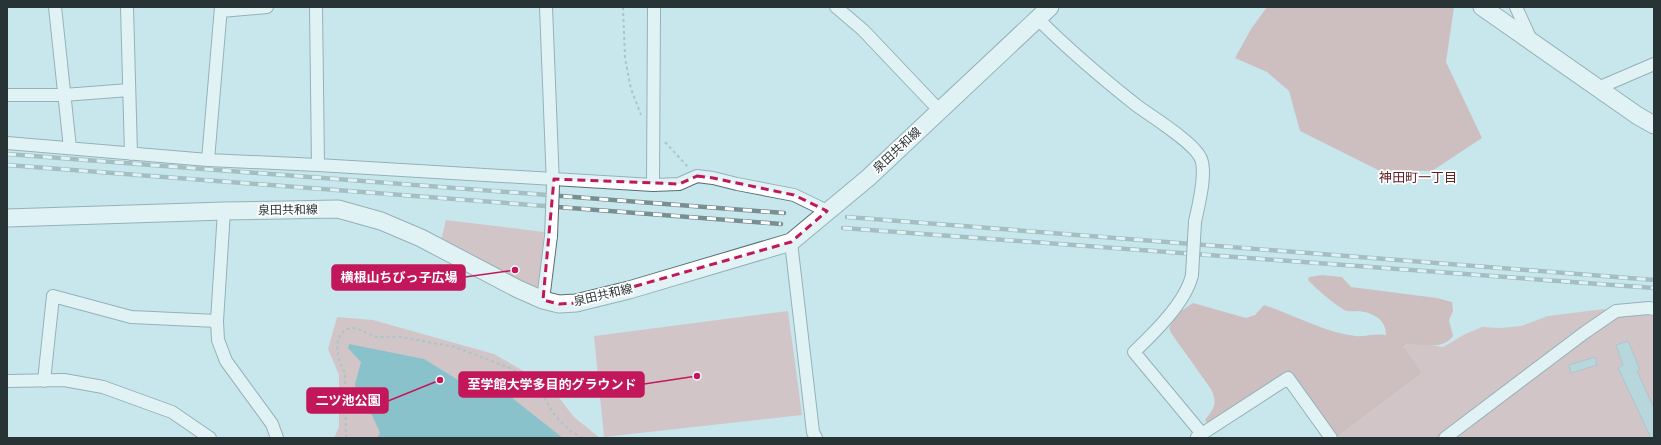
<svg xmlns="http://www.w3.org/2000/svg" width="1661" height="445" font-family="Quicksand,'Noto Sans JP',sans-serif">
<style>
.green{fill:#de9c99}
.forest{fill:#d38d8b}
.water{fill:#3c94a2}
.building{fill:#a5c3c9;stroke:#829fa5}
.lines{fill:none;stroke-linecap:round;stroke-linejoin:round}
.street-casing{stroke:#546f75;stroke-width:14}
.secondary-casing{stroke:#546f75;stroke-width:19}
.path{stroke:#849b9f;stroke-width:2;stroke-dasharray:3 3;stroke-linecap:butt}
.street{stroke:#fff;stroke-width:12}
.secondary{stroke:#fff;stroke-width:17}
.rail-casing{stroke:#788e92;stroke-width:4.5}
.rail{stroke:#fff;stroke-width:3;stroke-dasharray:9;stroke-linecap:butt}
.street-bridge-casing{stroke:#546f75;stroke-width:14;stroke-linecap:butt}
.street-bridge{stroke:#fff;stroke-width:12}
.marked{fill:none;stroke:#c2185b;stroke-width:3;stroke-dasharray:8 5;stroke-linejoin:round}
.labels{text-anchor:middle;stroke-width:3.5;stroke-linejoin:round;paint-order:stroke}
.street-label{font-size:12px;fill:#273335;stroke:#fff}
.neighbourhood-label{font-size:13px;fill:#662023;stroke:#fff}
.leader{fill:none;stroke:#c2185b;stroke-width:1.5}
.callout-dot{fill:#c2185b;stroke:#fff;stroke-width:1.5}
.callout{fill:#c2185b;stroke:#c2185b;stroke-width:1.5}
.callout-label{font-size:13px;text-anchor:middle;font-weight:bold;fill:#fff}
</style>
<rect width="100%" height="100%" fill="#c8e7ed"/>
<!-- green -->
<path class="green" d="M 446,220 L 544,232 L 539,295 L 440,245 Z
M 1604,309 L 1617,316 L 1654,315 L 1654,438 L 1336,438 L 1422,373 L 1404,348 L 1407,344 L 1436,346 L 1443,347 L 1465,334 L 1482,327 L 1501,328 L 1521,326 L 1548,316 Z
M 788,311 L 802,415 L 604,437 L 594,336 Z
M 337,317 L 373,320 L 494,354 L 550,386 L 574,417 L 600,438 L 334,438 L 339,427 L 339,375 L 328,349 Z"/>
<!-- forest -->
<path class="forest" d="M 1267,7 L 1454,7 L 1446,62 L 1482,138 L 1432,171 L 1378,170 L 1300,131 L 1289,91 L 1267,72 L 1235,58 L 1251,29 Z
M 1322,275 L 1342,277 L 1351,287 L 1437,298 L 1452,302 L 1453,311 L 1449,320 L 1453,336 C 1443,350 1423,345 1407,344 L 1404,347 L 1422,373 L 1336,438 L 1288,374 L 1208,424 L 1205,420 C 1214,408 1218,404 1211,389 L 1171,333 L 1169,328 L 1178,313 L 1193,303 L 1246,318 L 1255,315 L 1264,305 C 1294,315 1323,332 1355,336 C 1365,337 1375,333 1386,335 C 1386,319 1373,313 1359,311 C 1354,311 1348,312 1344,310 C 1333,303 1316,289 1308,280 L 1309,277 Z"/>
<!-- water -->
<path class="water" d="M 349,344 L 424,359 L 476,391 L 507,394 L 563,438 L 377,438 L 380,433 L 372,415 L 359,403 L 355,384 L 361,362 L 348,348 Z"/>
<!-- building -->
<path class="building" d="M 1628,341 L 1640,370 L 1637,371 L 1654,408 L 1654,438 L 1651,438 L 1618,368 L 1623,365 L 1616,345 Z
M 1595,357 L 1597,365 L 1571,373 L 1569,365 Z"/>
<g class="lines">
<defs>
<path id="street" d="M 55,7 L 70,148
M 127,7 L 131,154
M 316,7 L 318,165
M 546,7 L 553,185
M 836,7 L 863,30 L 939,110
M 1516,7 L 1531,40
M 221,11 L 267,7
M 1038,19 C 1069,50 1102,78 1136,105 C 1152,117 1195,143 1201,159 C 1207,174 1198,207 1195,222
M 1598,88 L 1654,64
M 7,95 L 64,95 L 129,90
M 7,143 L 208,160 L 318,165 L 653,185 L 679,184 L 697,176 L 713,178 L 737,184 L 794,195 L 827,211
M 208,160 L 221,7
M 653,185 L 654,7
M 224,211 L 217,321 L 218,340 L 226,361 L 272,424 L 277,438
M 791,242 L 813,432 L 816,438
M 1192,275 C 1186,302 1154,333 1134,352 L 1203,435
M 543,300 L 551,236
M 7,381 L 64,380 L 103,387 L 172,412 L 210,438
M 44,381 L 53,296 L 131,317 L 217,321
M 1197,437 L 1288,378 L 1331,438
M 1445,438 L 1584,333 L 1616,311 L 1649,308 L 1654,309"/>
<path id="secondary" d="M 1482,7 L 1638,116 L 1654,125
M 7,218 L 224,211 L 338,209 L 381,221 L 421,238 L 518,289 L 543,300 L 559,304 L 576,303 L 629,290 L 791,242 L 868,178 L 1050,7"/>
</defs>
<!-- street casing -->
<use href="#street" class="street-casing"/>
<!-- secondary casing -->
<use href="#secondary" class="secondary-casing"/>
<!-- path -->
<path class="path" d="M 623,7 L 625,58 L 631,89 L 641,115
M 665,142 L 688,167
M 346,438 L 345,374 L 338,357 L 337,344 L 340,335 L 346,329 L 356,328 L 376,337 L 400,337 L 455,347 L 512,369 L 537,386 L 554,414 L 569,430 L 583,438"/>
<!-- street -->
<use href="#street" class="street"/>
<!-- secondary -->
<use href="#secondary" class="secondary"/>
<defs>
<path id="rail" d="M 7,154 L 784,213
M 7,165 L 781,224
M 847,217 L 1654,280
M 843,228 L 1654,288"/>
</defs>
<!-- rail casing -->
<use href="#rail" class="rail-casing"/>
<!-- rail -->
<use href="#rail" class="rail"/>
<defs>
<path id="street-bridge" d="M 551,236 L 553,185
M 1192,275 L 1195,222"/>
</defs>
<!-- street-bridge casing -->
<use href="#street-bridge" class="street-bridge-casing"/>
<!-- street-bridge -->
<use href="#street-bridge" class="street-bridge"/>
</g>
<!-- marked area -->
<path d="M0 0H1661V445H0ZM 697,176 L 713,178 L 794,195 L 827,211 L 791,242 L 576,303 L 559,304 L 543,300 L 554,179 L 679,184 Z" fill="#c8e7ed" fill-opacity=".55" fill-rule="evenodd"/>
<path class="marked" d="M 697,176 L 713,178 L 794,195 L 827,211 L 791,242 L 576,303 L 559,304 L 543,300 L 554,179 L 679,184 Z"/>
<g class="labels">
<!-- street labels -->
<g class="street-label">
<text transform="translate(897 150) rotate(-43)" y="4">泉田共和線</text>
<text transform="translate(288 210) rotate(-1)" y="4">泉田共和線</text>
<text transform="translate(603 295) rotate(-13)" y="4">泉田共和線</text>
</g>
<!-- neighbourhood labels -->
<g class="neighbourhood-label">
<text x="1418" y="182">神田町一丁目</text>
</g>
</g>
<!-- callouts -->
<path class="leader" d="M515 270L465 277M697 376L644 384M440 380L388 401"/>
<g class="callout-dot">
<circle cx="515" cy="270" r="4"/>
<circle cx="697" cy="376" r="4"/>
<circle cx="440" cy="380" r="4"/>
</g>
<g class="callout">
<rect x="332" y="265" width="133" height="25" rx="4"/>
<rect x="459" y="372" width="185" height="25" rx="4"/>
<rect x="307" y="388" width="81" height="25" rx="4"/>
</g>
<g class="callout-label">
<text x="399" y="282">横根山ちびっ子広場</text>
<text x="552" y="389">至学館大学多目的グラウンド</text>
<text x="348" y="405">二ツ池公園</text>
</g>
<!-- border -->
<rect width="1661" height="445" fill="none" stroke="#273335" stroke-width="16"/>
</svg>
